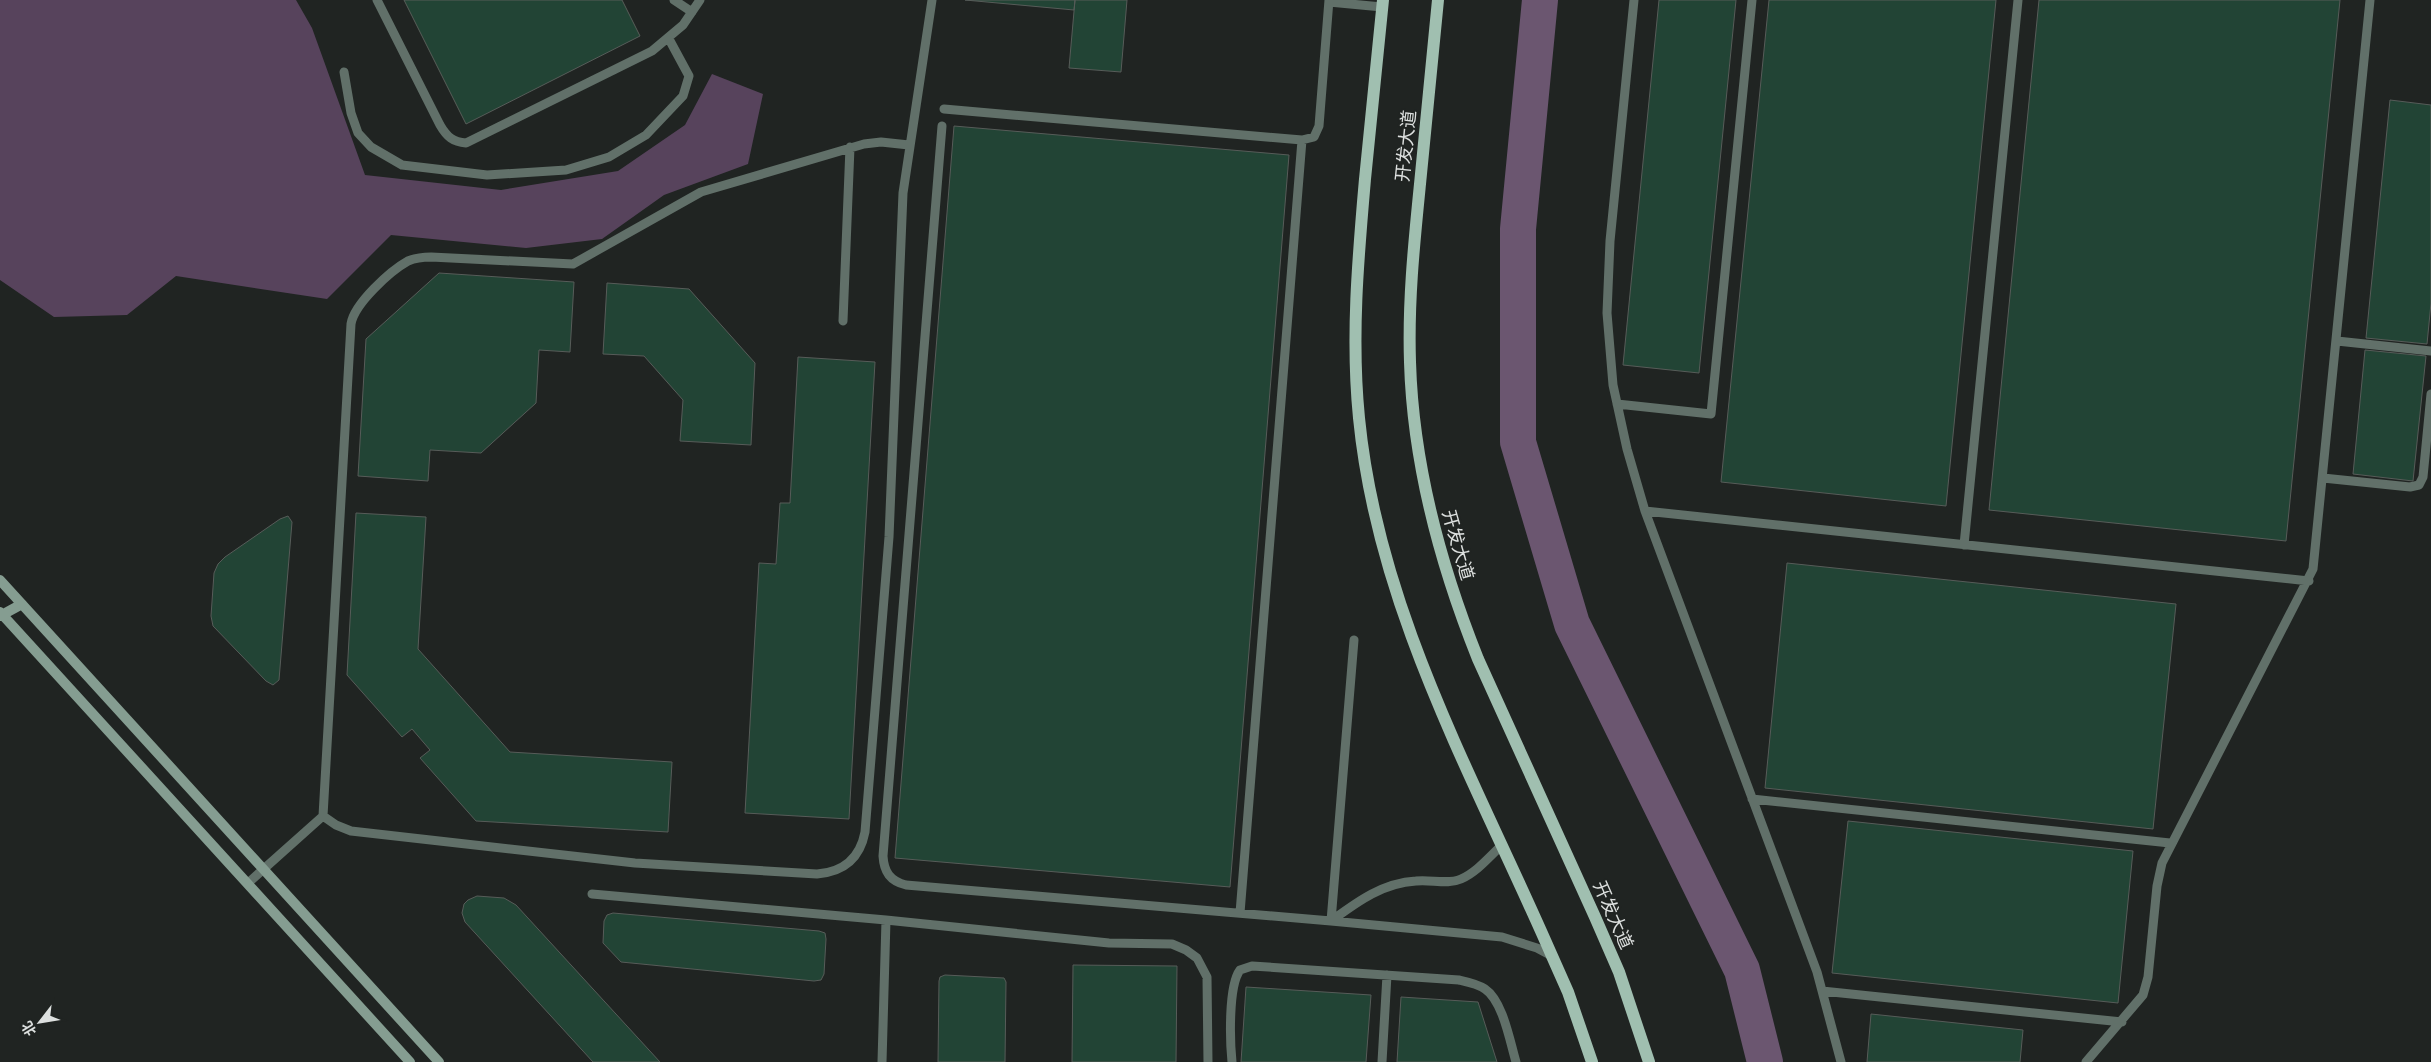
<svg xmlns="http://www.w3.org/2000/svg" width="2431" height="1062" font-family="Montserrat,'Noto Sans SC',sans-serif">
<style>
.forest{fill:#57435c}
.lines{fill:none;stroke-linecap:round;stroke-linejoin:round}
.river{stroke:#6b5670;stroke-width:36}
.building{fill:#224435;stroke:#575c59}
.lane{stroke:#617069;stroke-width:9}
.secondary{stroke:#859d91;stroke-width:10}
.primary{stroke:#a0bfb0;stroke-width:12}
.labels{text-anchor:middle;stroke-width:4;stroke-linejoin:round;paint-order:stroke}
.street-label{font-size:18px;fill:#dde0df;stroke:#202422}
</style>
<rect width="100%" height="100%" fill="#202422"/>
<!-- forest -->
<path class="forest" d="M 0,0 L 296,0 L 312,28 L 365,175 L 501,190 L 618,171 L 685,125 L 712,74 L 763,94 L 748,164 L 664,195 L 602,239 L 526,248 L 391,235 L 327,299 L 176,276 L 127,315 L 54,317 L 0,280 Z"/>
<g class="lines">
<!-- river -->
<path class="river" d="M 1540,0 L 1518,229 L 1518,442 L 1572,624 L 1742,970 L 1765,1062"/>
</g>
<!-- building -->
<path class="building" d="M 404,0 L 622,0 L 640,36 L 466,124 Z
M 965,0 L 1075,0 L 1074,10 Z
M 1075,0 L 1127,0 L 1121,72 L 1069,68 Z
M 1659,0 L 1736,0 L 1699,373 L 1623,365 Z
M 1769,0 L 1996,0 L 1946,506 L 1721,482 Z
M 2039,0 L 2340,0 L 2286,541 L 1989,510 Z
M 2390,100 L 2431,105 L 2431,303 L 2427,344 L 2366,338 Z
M 954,126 L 1289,155 L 1230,887 L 895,858 Z
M 439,273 L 574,282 L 570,352 L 539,350 L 536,403 L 481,453 L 430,450 L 428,481 L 358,476 L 366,339 Z
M 607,283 L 689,289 L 755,363 L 751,445 L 680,441 L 683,400 L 644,356 L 603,354 Z
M 2365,350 L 2426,356 L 2413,481 L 2353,474 Z
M 798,357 L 875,362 L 849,819 L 745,813 L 759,563 L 776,564 L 780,503 L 790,503 Z
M 356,513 L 426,517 L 418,649 L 510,752 L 672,762 L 668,832 L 476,821 L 420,758 L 430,750 L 412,729 L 402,737 L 347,675 Z
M 288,516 L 292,522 L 279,680 L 273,685 L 266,681 L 213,626 L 211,616 L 214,573 L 218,564 L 225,557 L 280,519 Z
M 1787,563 L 2176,604 L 2153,829 L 1765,788 Z
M 1848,821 L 2133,851 L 2118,1003 L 1832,973 Z
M 477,896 L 504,898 L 516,905 L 660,1062 L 593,1062 L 465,922 L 462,913 L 464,904 L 468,900 Z
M 613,913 L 819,931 L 825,933 L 826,939 L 824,974 L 821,980 L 814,981 L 621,962 L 603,943 L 604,921 L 607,915 Z
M 1073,965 L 1177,966 L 1176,1062 L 1072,1062 Z
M 945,975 L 1004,978 L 1006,982 L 1005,1062 L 938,1062 L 939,981 L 940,977 Z
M 1246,987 L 1371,995 L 1366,1062 L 1241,1062 Z
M 1401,997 L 1478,1002 L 1497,1062 L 1397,1062 Z
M 1871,1014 L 2023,1030 L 2020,1062 L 1867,1062 Z"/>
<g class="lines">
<!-- lane -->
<path class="lane" d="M 377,0 L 440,125 C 447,137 453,142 466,143 L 652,51 L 683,25 L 700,0
M 674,0 L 692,12
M 1634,0 L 1610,241 L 1607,313 L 1613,385 L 1627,449 L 1645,511 L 1817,972 L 1841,1062
M 1329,2 L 1382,7
M 344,72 L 351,113 L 358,133 L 371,147 L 402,165 L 487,175 L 566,170 L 609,157 L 646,135 L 683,96 L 689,76 L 669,39
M 944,109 L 1302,140 L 1314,137 L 1319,126 L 1329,0
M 942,126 L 883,856 C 884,872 890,881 906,885 L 1331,921 L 1354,640
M 843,321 L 850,147
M 2337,341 L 2431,351
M 1617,404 L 1711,414 L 1752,0
M 2323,478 L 2410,487 L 2419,485 L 2423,477 L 2431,394
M 1645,511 L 2309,581
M 1964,545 L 2018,0
M 1752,799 L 2170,843
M 323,816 L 336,825 L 351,831 L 635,863 L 817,874 C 844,872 860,858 865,832 L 889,537 L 903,193 L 932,0
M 248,883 L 323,816 L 351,324 C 354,304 390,271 408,261 C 415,258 423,257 431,257 L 573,264 L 701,192 L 864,144 L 881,142 L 909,145
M 592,894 L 886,920 L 1109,943 L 1172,944 L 1186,950 L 1197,958 L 1207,977 L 1208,1062
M 1240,913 L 1302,140
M 1331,921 L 1502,937 L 1537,948 L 1552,956
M 1331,921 C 1357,902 1382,883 1416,881 C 1430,879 1448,885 1461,879 C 1477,872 1489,857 1502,845
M 1822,991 L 2122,1022
M 882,1062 L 886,920
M 1232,1062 C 1230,1042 1228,986 1240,970 L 1252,966 L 1459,980 C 1468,982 1478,984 1485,989 C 1503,1001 1510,1042 1516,1062
M 1382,1062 L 1387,975
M 2086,1062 L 2143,995 L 2148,977 L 2157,886 L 2162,863 L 2313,569 L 2370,0"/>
<!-- secondary -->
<path class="secondary" d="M 0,580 L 439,1062
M 0,612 L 410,1062
M 0,616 L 22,604"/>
<!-- primary -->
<path class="primary" d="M 1383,0 C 1377,60 1371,119 1365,179 C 1358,259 1351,338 1359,418 C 1378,612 1476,781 1552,956 L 1568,992 L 1592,1062
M 1438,0 C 1432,61 1426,123 1420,184 C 1414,244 1408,302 1410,362 C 1413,465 1440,564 1478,659 L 1595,917 L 1619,972 L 1649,1062"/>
</g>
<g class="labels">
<!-- street labels -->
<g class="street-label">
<text transform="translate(1406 146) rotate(-84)" y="6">开发大道</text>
<text transform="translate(1458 545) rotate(74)" y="6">开发大道</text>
<text transform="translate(1613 915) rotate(66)" y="6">开发大道</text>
</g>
</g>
<!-- north arrow -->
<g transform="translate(40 1022) rotate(239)" stroke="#202422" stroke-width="4" paint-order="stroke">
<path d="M0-4L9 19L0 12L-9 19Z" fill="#dde0df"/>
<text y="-8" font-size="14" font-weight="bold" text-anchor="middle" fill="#dde0df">北</text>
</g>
</svg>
